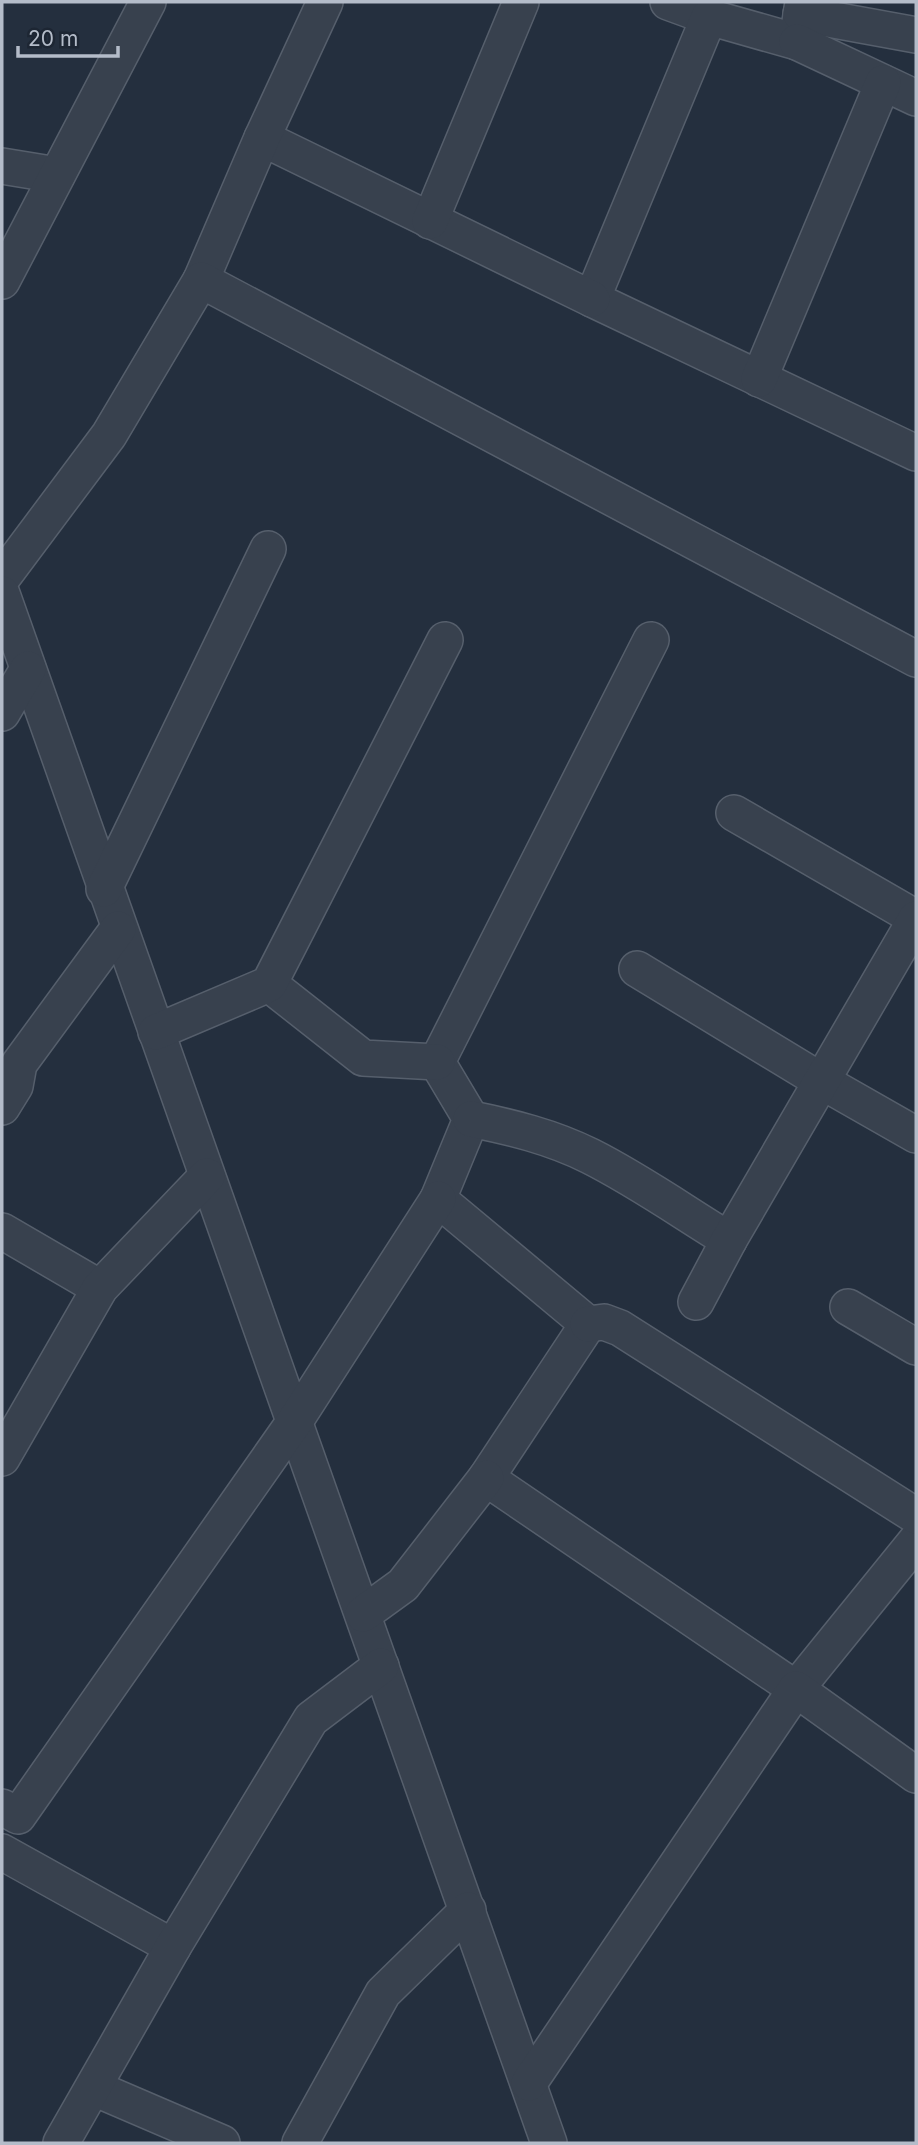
<svg xmlns="http://www.w3.org/2000/svg" width="918" height="2145" viewBox="0 0 918 2145" font-family="Inter,sans-serif">
<style>
.lines{fill:none;stroke-linecap:round;stroke-linejoin:round}
.street-casing{stroke:#565f6c;stroke-width:38}
.street{stroke:#38414e;stroke-width:35}
</style>
<rect width="100%" height="100%" fill="#242f3e"/>
<g class="lines">
<g class="street-casing">
<g id="street">
<polyline points="668,2 709,17"/>
<polyline points="803,2 797,42 709,17 592,299 916,453"/>
<polyline points="801,14 916,35"/>
<polyline points="797,42 916,98"/>
<polyline points="262,138 592,299"/>
<polyline points="2,166 57,175"/>
<polyline points="430,221 521,2"/>
<polyline points="201,280 262,138 325,2"/>
<polyline points="2,281 148,2"/>
<polyline points="759,379 883,83"/>
<polyline points="2,578 109,435 201,280 916,659"/>
<polyline points="2,594 549,2143"/>
<polyline points="651,640 437,1062 471,1119 438,1199 588,1324 486,1478 796,1689 916,1541"/>
<polyline points="2,713 28,669"/>
<polyline points="734,813 916,918"/>
<polyline points="104,889 268,549"/>
<polyline points="637,969 823,1082 916,1135"/>
<polyline points="269,984 363,1058 437,1062"/>
<polyline points="156,1032 269,984 445,640"/>
<polyline points="2,1107 15,1086 19,1064 118,929"/>
<path d="M471,1119C511,1127 552,1137 590,1156C638,1180 683,1212 729,1240"/>
<polyline points="2,1231 100,1288"/>
<polyline points="696,1302 729,1240 916,919"/>
<polyline points="848,1307 916,1347"/>
<polyline points="588,1324 604,1322 620,1328 916,1516"/>
<polyline points="2,1458 100,1288 207,1176"/>
<polyline points="363,1614 403,1585 486,1478"/>
<polyline points="2,1807 18,1816 295,1421 438,1199"/>
<polyline points="2,1852 173,1947"/>
<polyline points="529,2083 796,1689 916,1775"/>
<polyline points="94,2088 222,2143"/>
<polyline points="61,2143 173,1947 311,1719 381,1666"/>
<polyline points="300,2143 383,1993 468,1910"/>
</g>
</g>
<use href="#street" class="street"/>
</g>
<rect width="918" height="2145" fill="none" stroke="#b4bcc9" stroke-width="7"/>
<path d="M18 46v10h100v-10" fill="none" stroke="#b4bcc9" stroke-width="3.5"/>
<text x="28" y="46" font-size="21" fill="#b4bcc9" stroke="#1d2633" stroke-width="5" paint-order="stroke">20 m</text>
</svg>
